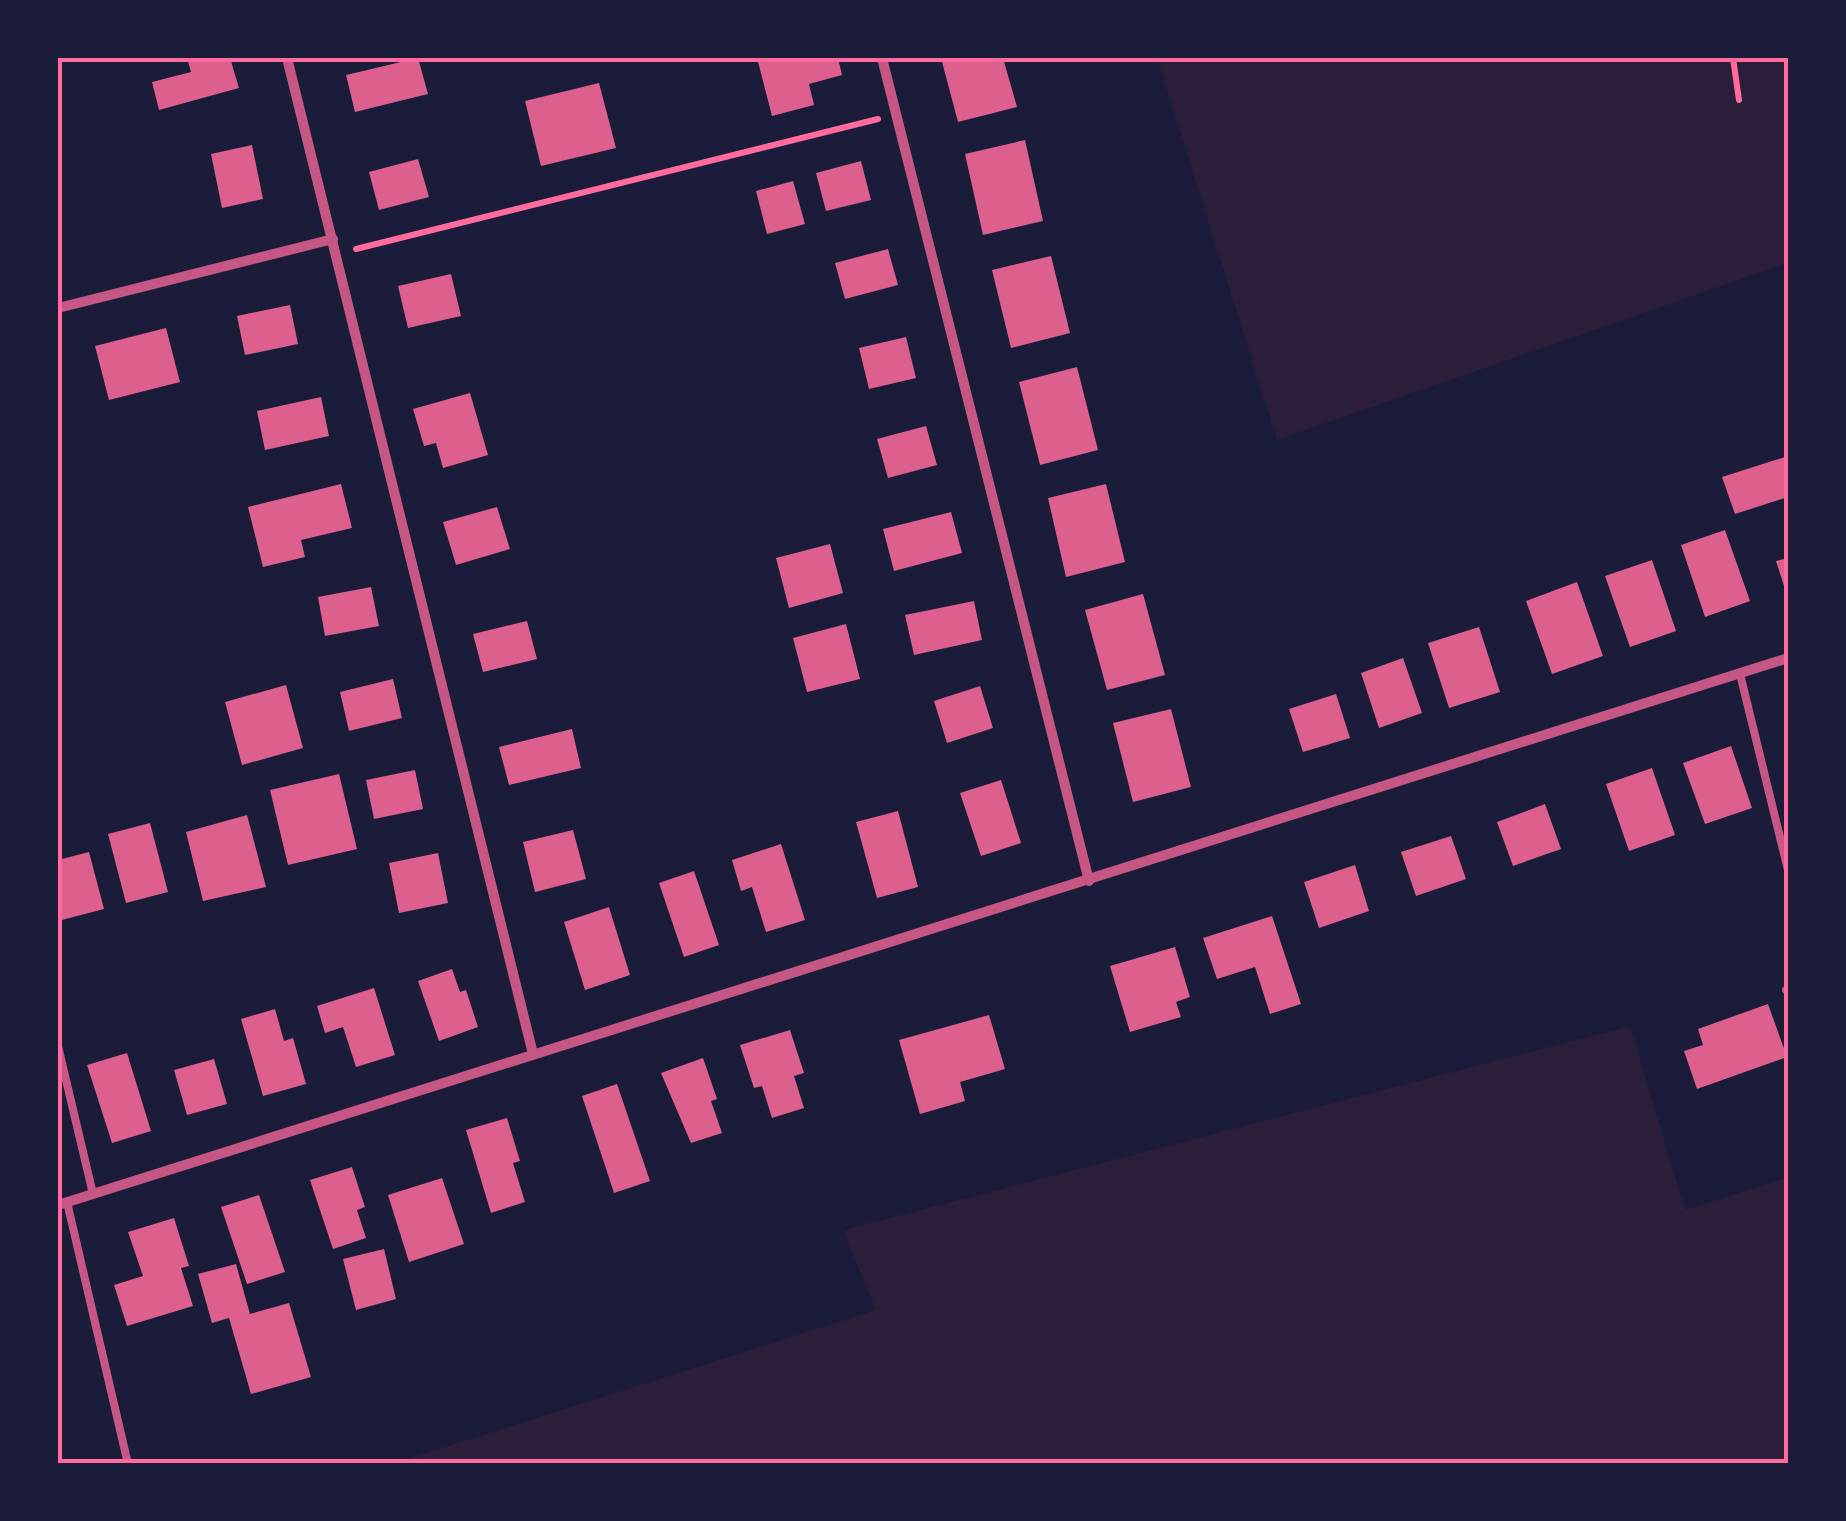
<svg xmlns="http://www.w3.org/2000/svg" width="1846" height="1521" viewBox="0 0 1846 1521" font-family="Arial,sans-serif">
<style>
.green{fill:#2a1e3b}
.building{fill:#dd5f8e}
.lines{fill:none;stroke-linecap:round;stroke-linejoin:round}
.path{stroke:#ff6b9d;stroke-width:6}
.service{stroke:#c65784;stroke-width:8}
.minor{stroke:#c65784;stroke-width:10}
.neatline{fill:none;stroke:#ff6b9d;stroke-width:4}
</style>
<rect width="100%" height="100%" fill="#1b1b3a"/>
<g class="green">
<polygon points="1157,58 1788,58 1788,263 1277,440"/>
<polygon points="1630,1026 1685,1210 1788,1177 1788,1463 392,1464 876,1310 843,1230"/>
</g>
<g class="building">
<polygon points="187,58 230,58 239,88 159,110 152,82 191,72"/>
<polygon points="418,58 428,94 355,112 346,75"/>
<polygon points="757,58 838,58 842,75 809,84 814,105 772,116"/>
<polygon points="941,58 1003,58 1017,107 958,122"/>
<polygon points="599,83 616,148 541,166 525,101"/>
<polygon points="1025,140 1043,221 983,235 965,154"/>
<polygon points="252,145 263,199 222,208 211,154"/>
<polygon points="418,159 429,197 379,210 369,172"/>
<polygon points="861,161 871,200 826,211 816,173"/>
<polygon points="793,181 805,224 767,234 756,191"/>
<polygon points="888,249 898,285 845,299 835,263"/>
<polygon points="1051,256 1070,333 1011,348 992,270"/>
<polygon points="451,274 461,316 408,328 398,286"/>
<polygon points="290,305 298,344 245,355 237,316"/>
<polygon points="166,328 180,382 109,400 95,346"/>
<polygon points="906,337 916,378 869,389 859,348"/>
<polygon points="1077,367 1098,450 1040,465 1019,382"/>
<polygon points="470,393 488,455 443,468 436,443 424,446 413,409"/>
<polygon points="321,397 329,436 265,450 257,411"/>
<polygon points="926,426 937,465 888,478 877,439"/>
<polygon points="1788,456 1788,497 1735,514 1722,477"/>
<polygon points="341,484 352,528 301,540 305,557 263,567 248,507"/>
<polygon points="1106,484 1125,562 1066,577 1048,498"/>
<polygon points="497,507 510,549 456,565 443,522"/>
<polygon points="951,512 962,553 894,571 883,529"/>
<polygon points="1725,530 1750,601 1705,617 1681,545"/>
<polygon points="830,544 843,593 789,608 776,558"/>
<polygon points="1788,558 1788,598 1776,561"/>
<polygon points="1652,560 1676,631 1630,647 1605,576"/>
<polygon points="1577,582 1603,656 1552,674 1526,601"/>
<polygon points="371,587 379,626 325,636 318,597"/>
<polygon points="1143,594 1165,675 1107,690 1085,610"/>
<polygon points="974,601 982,640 914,655 905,615"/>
<polygon points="527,621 537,659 483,672 473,634"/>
<polygon points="846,624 860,679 807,692 793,638"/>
<polygon points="1479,627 1500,692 1449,708 1428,643"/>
<polygon points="1403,658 1422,713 1379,728 1361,673"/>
<polygon points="393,679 402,718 349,731 340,692"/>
<polygon points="286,685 303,748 242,765 225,702"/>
<polygon points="980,686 993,728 947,743 934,701"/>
<polygon points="1336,694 1350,738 1303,752 1289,709"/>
<polygon points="1171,709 1191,787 1133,802 1113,723"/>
<polygon points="572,729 581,768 509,785 499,747"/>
<polygon points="1731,746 1752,808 1705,824 1683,763"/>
<polygon points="1652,768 1675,835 1629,851 1606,784"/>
<polygon points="415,770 423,809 374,819 366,780"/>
<polygon points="339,774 357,849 288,865 270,790"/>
<polygon points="1001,780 1021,843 981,856 960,793"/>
<polygon points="1545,804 1561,849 1513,866 1497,822"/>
<polygon points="898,811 918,887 877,898 856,822"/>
<polygon points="247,815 266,887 203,901 186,832"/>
<polygon points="150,823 168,892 126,903 108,834"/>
<polygon points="573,830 586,879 535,892 523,842"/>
<polygon points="1451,836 1466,879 1416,896 1401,852"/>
<polygon points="781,844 805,920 766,932 752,887 741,891 732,860"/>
<polygon points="89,852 104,909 58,921 58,860"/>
<polygon points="438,853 448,903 399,913 389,863"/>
<polygon points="1355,865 1369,911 1319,928 1304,882"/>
<polygon points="694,871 719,945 684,957 659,883"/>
<polygon points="609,907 630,975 585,990 564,922"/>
<polygon points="1272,916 1301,1004 1270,1014 1255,967 1217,979 1203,938"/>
<polygon points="1175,947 1190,997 1176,1002 1181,1017 1130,1032 1110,966"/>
<polygon points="452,969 460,992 466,990 478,1027 439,1041 418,981"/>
<polygon points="374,988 395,1055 356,1067 343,1027 325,1033 317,1006"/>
<polygon points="1768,1004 1787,1057 1697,1089 1684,1051 1703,1045 1698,1029"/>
<polygon points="275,1009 284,1041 293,1038 306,1084 263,1096 241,1019"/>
<polygon points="989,1015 1005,1069 960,1082 965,1101 920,1114 899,1040"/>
<polygon points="790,1030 804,1073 794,1076 804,1108 772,1118 762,1086 754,1088 740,1045"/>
<polygon points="127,1053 151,1131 112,1143 87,1065"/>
<polygon points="703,1058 717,1099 711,1101 722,1133 691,1143 661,1073"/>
<polygon points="214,1059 227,1104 187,1115 174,1070"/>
<polygon points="617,1084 650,1181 614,1193 582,1096"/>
<polygon points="507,1118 520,1161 513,1163 525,1202 491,1213 466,1130"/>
<polygon points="352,1167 365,1207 357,1210 366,1238 333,1249 310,1180"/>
<polygon points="442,1178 464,1244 409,1262 388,1195"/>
<polygon points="259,1195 285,1272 247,1284 221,1207"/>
<polygon points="174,1218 189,1266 181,1268 193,1306 127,1326 114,1285 143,1276 128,1232"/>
<polygon points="384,1249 396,1299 356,1310 343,1259"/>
<polygon points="236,1264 250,1314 289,1303 311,1377 251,1394 229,1318 212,1323 198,1274"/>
</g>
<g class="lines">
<g class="path">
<polyline points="1733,58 1739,100"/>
<polyline points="356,249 878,119"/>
<polyline points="745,1462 746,1464"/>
</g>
<g class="service">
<polyline points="1740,674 1788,870"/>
<polyline points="1786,990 1788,989"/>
<polyline points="58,1046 93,1194"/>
<polyline points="67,1202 128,1464"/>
</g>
<g class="minor">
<polyline points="287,58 533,1054"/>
<polyline points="882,58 1089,881"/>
<polyline points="58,308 333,239"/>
<polyline points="58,1205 1788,658"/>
</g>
</g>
<rect width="1846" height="1521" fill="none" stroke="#1b1b3a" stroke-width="120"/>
<rect x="60" y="60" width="1726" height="1401" class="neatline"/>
</svg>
